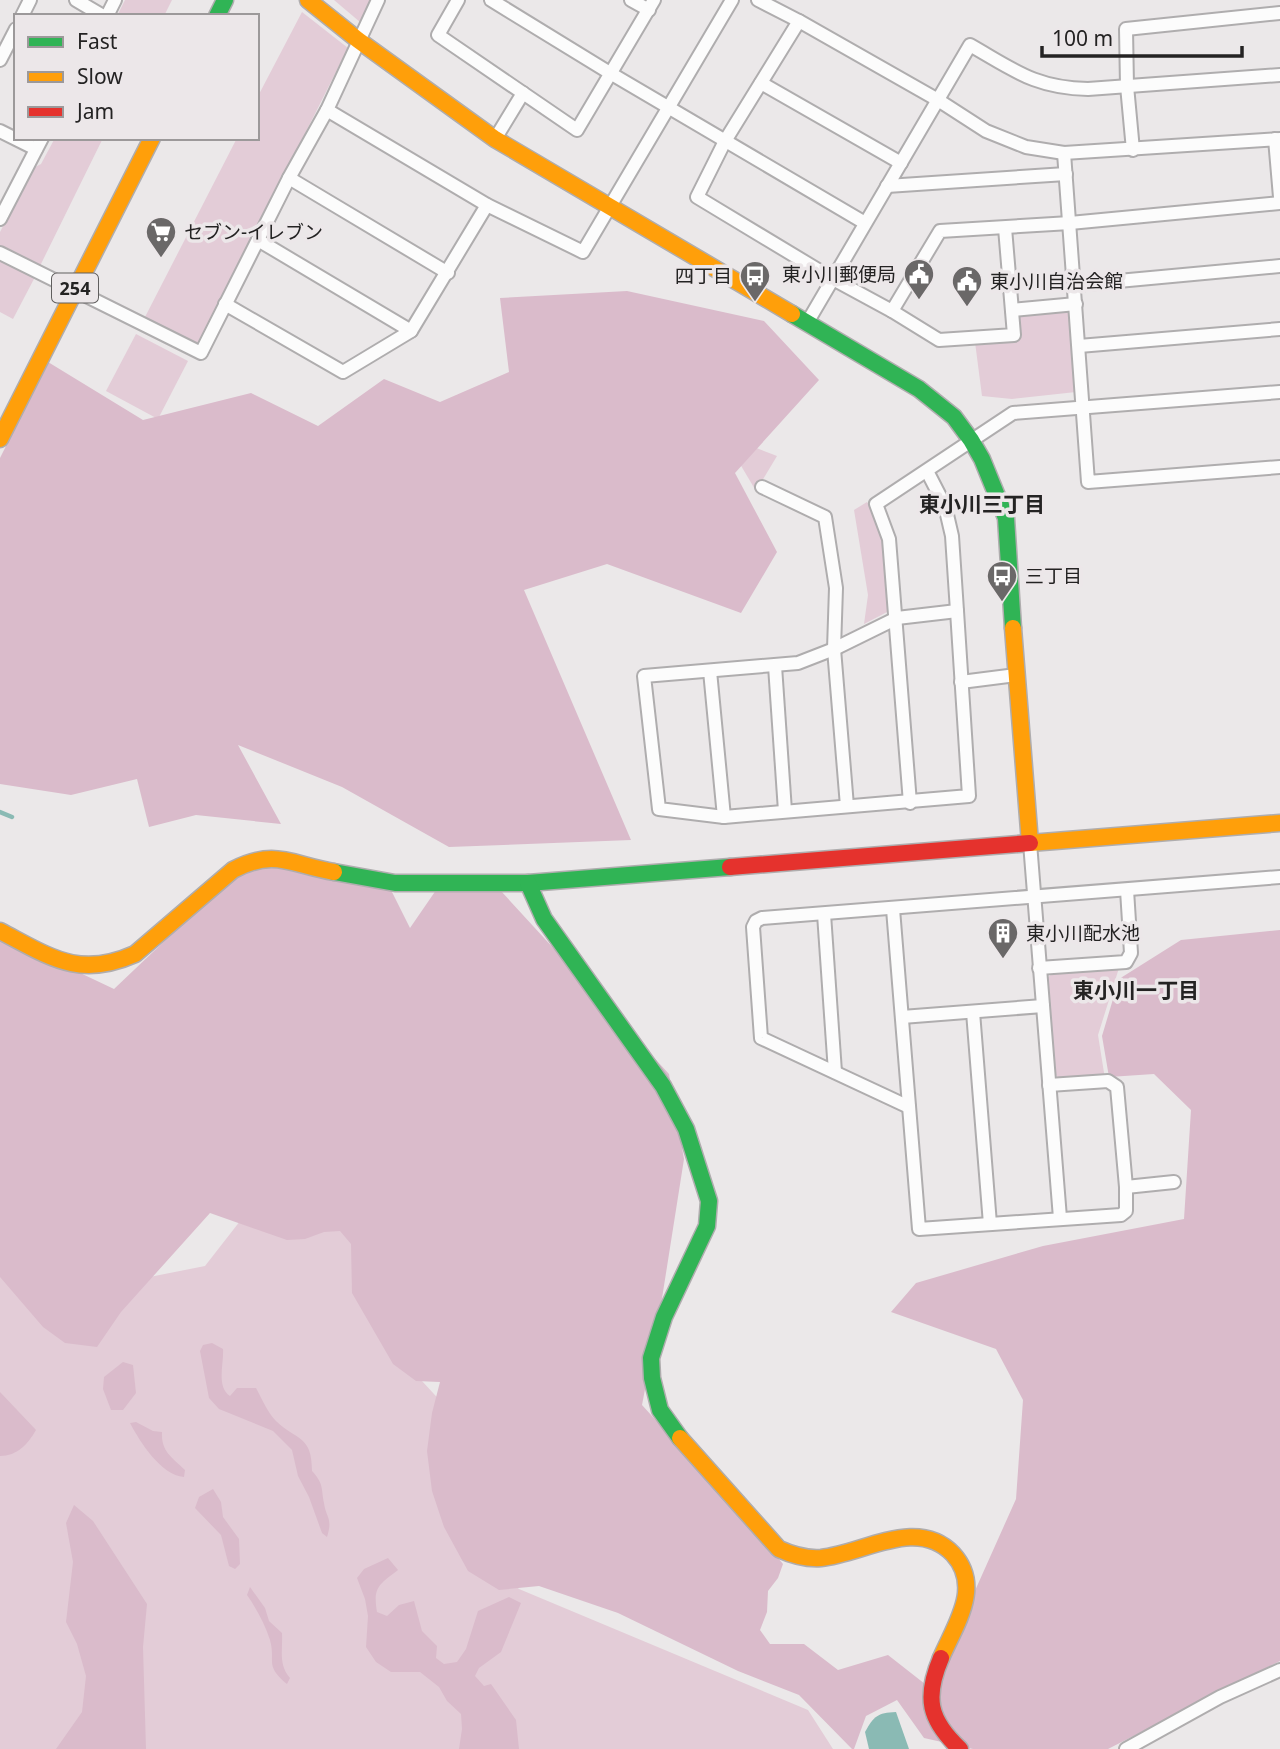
<svg xmlns="http://www.w3.org/2000/svg" width="1280" height="1749" viewBox="0 0 1280 1749" font-family="'Noto Sans','Noto Sans JP',sans-serif">
<style>
.green{fill:#e3ccd7}
.forest{fill:#dabbcb}
.water{fill:#8abab4}
.lines{fill:none;stroke-linecap:round;stroke-linejoin:round}
.stream{stroke:#8abab4;stroke-width:4.5}
.street-casing{stroke:#afadae;stroke-width:16}
.fast-casing{stroke:#afadae;stroke-width:19}
.slow-casing{stroke:#afadae;stroke-width:19}
.jam-casing{stroke:#afadae;stroke-width:19}
.street{stroke:#fcfcfc;stroke-width:12}
.fast{stroke:#30b455;stroke-width:16}
.slow{stroke:#ff9f0a;stroke-width:16}
.jam{stroke:#e5322d;stroke-width:16}
.labels{text-anchor:middle;dominant-baseline:central;stroke-width:7;stroke-linejoin:round;paint-order:stroke}
.shield{fill:#ece7e9;stroke:#605e5e;stroke-width:2}
.shield-label{font-size:18px;font-weight:bold;fill:#242323}
.poi-label{font-size:19px;fill:#242323;stroke:#ece7e9;text-anchor:start}
.neighbourhood-label{font-size:21px;font-weight:bold;fill:#242323;stroke:#ece7e9}
</style>
<rect width="100%" height="100%" fill="#ebe8e9"/>
<g class="green">
<polygon points="125,0 172,0 164,16 117,16"/>
<polygon points="334,0 372,0 360,22"/>
<polygon points="302,12 348,48 201,341 195,343 144,319 237,138 257,138 257,98"/>
<polygon points="55,138 103,138 39,268 0,249 0,232 33,168 41,164"/>
<polygon points="0,259 35,277 13,319 0,312"/>
<polygon points="1071,310 1076,392 1012,399 982,396 975,342 1018,339 1017,314"/>
<polygon points="136,334 188,361 158,419 106,391"/>
<polygon points="754,447 777,456 756,491 740,464"/>
<path d="M867,502C888,536 887,572 889,611L864,624L868,595L854,510Z"/>
<polygon points="1119,968 1098,1035 1105,1079 1062,1082 1056,1075 1047,978 1052,974"/>
<polygon points="251,1207 348,1229 410,1368 481,1445 491,1563 519,1589 808,1710 833,1749 0,1749 0,1235 84,1290 205,1266"/>
</g>
<g class="forest">
<polygon points="627,291 764,321 819,380 735,473 777,552 741,613 607,564 524,590 631,840 449,847 342,787 238,745 281,824 196,815 149,827 137,779 71,795 0,784 0,458 48,362 143,420 251,393 318,426 384,379 440,402 509,372 500,298"/>
<polygon points="261,861 389,886 410,928 443,880 501,891 669,1074 684,1159 660,1311 642,1405 752,1526 783,1564 778,1578 768,1591 767,1612 760,1630 770,1644 804,1644 838,1670 888,1655 925,1684 965,1613 1016,1499 1023,1400 996,1349 891,1312 916,1283 1043,1246 1184,1219 1191,1110 1154,1074 1109,1077 1102,1036 1119,979 1181,940 1280,930 1280,1661 1108,1749 973,1749 924,1738 897,1700 866,1716 854,1749 852,1749 799,1695 738,1671 618,1613 539,1586 499,1590 468,1571 444,1527 432,1491 427,1451 432,1413 440,1382 416,1381 393,1364 352,1293 351,1244 340,1231 324,1232 305,1239 287,1240 210,1213 121,1312 97,1347 65,1343 43,1327 0,1277 0,935 114,989 216,892"/>
<path d="M212,1343L223,1349C224,1365 216,1386 230,1396L237,1388H256C262,1399 268,1413 276,1421C297,1441 312,1435 312,1471C324,1484 321,1488 324,1503C326,1518 333,1518 327,1537L322,1533L309,1497L298,1476L292,1450L273,1431L219,1409L209,1398L200,1351L203,1345Z"/>
<polygon points="123,1362 133,1365 136,1393 123,1410 111,1410 103,1389 104,1377"/>
<path d="M0,1392L36,1430C28,1444 17,1456 0,1456Z"/>
<path d="M136,1422L153,1431L162,1432C161,1452 172,1457 185,1470L184,1477C161,1475 140,1442 130,1423Z"/>
<polygon points="213,1489 221,1502 223,1517 239,1539 240,1564 235,1569 229,1566 221,1535 195,1508 199,1497"/>
<polygon points="74,1505 93,1521 147,1604 143,1647 146,1749 56,1749 82,1712 86,1676 77,1644 66,1622 73,1562 66,1523"/>
<path d="M388,1558L398,1570C378,1585 373,1588 377,1612L387,1616L399,1605L414,1601L422,1631L437,1646L436,1658L444,1664L457,1662L466,1649L478,1611L509,1597L521,1603L501,1652L479,1668L475,1676L484,1686L491,1684L516,1720L519,1749H459L462,1729L461,1714L447,1701L439,1687L420,1672H391L376,1662L366,1647L368,1616L365,1599L357,1578L364,1569Z"/>
<path d="M250,1587L265,1608L269,1621L282,1633C283,1650 278,1664 290,1678L287,1684C264,1665 276,1662 270,1640C265,1624 256,1608 247,1595Z"/>
</g>
<path class="water" d="M896,1712L909,1749H869L865,1732C874,1716 877,1713 896,1712Z"/>
<g class="lines">
<polyline class="stream" points="0,812 12,817"/>
<g class="street-casing">
<g id="street">
<polyline points="76,0 103,16"/>
<polyline points="458,0 438,35 577,130 654,0"/>
<polyline points="491,0 610,73 865,223"/>
<polyline points="631,0 649,10"/>
<polyline points="758,0 799,21 938,100 986,131 1026,147 1064,153 1280,139"/>
<polyline points="22,16 30,0"/>
<polyline points="107,16 115,0"/>
<polyline points="799,21 725,141 697,197 833,279 892,311 940,231 1070,223 1280,203"/>
<polyline points="0,60 16,29"/>
<polyline points="761,83 901,163"/>
<polyline points="327,110 487,205 583,252 732,0"/>
<polyline points="0,131 36,149"/>
<polyline points="495,139 523,93"/>
<polyline points="1275,139 1280,197"/>
<polyline points="1133,150 1127,86 1126,29 1280,13"/>
<polyline points="1064,153 1088,482 1280,467"/>
<polyline points="289,178 448,273"/>
<polyline points="887,186 1066,174"/>
<polyline points="0,219 42,138"/>
<polyline points="258,240 411,331"/>
<polyline points="0,253 201,353 289,178 327,110 378,0"/>
<polyline points="1075,285 1280,266"/>
<polyline points="225,304 343,372 411,331 487,205"/>
<polyline points="1012,310 1076,304"/>
<polyline points="892,311 939,340 1014,335 1005,228"/>
<path d="M807,323L970,45C1014,70 1035,88 1088,89L1280,75"/>
<polyline points="1079,346 1280,329"/>
<polyline points="927,471 945,506 952,536 957,611"/>
<polyline points="762,487 825,517 836,588 834,649 847,806"/>
<polygon points="957,611 969,796 724,817 659,809 644,676 798,663 834,649 897,618"/>
<polyline points="775,666 785,811"/>
<polyline points="710,671 724,817"/>
<polyline points="961,682 1016,675"/>
<polyline points="910,803 889,539 876,504 1013,413 1280,392"/>
<polyline points="1030,843 1060,1218"/>
<polyline points="893,909 919,1229 1121,1215 1126,1211 1126,1187 1117,1087 1108,1081 1049,1085"/>
<polyline points="824,914 835,1072"/>
<polyline points="1039,968 1126,962 1131,953 1127,890"/>
<polyline points="973,1012 990,1224"/>
<polyline points="902,1017 1043,1006"/>
<polyline points="909,1107 761,1038 753,927 756,921 762,918 1280,877"/>
<polyline points="1126,1187 1174,1182"/>
<polyline points="1126,1749 1220,1697 1280,1670"/>
</g>
</g>
<g class="fast-casing">
<g id="fast">
<polyline points="217,16 225,0"/>
<polyline points="792,314 919,389 954,417 971,440 982,459 1006,518 1013,628"/>
<polyline points="334,872 395,883 528,883 730,867"/>
<polyline points="528,883 544,919 663,1086 686,1129 709,1201 707,1226 664,1317 651,1358 652,1378 660,1410 680,1438"/>
</g>
</g>
<g class="slow-casing">
<g id="slow">
<polyline points="308,0 358,40 495,139 792,314"/>
<polyline points="0,439 152,138"/>
<polyline points="1013,628 1030,843 1280,823"/>
<path d="M0,931C50,957 79,979 135,954L233,870C275,848 292,865 334,872"/>
<path d="M680,1438L779,1549C792,1555 806,1559 821,1558C863,1554 917,1516 953,1554C983,1587 955,1625 941,1658"/>
</g>
</g>
<g class="jam-casing">
<g id="jam">
<polyline points="730,867 1030,843"/>
<path d="M941,1658C924,1698 929,1720 960,1749"/>
</g>
</g>
<use href="#street" class="street"/>
<use href="#fast" class="fast"/>
<use href="#slow" class="slow"/>
<use href="#jam" class="jam"/>
</g>
<defs>
<g id="supermarket-pin" transform="scale(1.575)"><path d="M0 17L-7.5 6A9.5 9.5 0 1 1 7.5 6Z" fill="#6a6868" stroke="#ece7e9"/><path d="M-6-5.5h2.5l.6 2H6L4.5 2H-2.5L-4.4-4H-6ZM-1.5 3.2a1.3 1.3 0 1 0 .1 0ZM3 3.2a1.3 1.3 0 1 0 .1 0Z" fill="#fff"/></g>
<g id="civic-pin" transform="scale(1.575)"><path d="M0 17L-7.5 6A9.5 9.5 0 1 1 7.5 6Z" fill="#6a6868" stroke="#ece7e9"/><path d="M-.6-6.5H3V-4.5H.6V-3L4-1V1h2V6H-6V1h2V-1L-.6-3ZM-1.2 2.5V6h2.4V2.5Z" fill="#fff"/></g>
<g id="bus-pin" transform="scale(1.575)"><path d="M0 17L-7.5 6A9.5 9.5 0 1 1 7.5 6Z" fill="#6a6868" stroke="#ece7e9"/><path d="M-5-6H5V4H4V6H2V4H-2V6H-4V4H-5ZM-3.5-4V0h7V-4ZM-3.5 1.2v1.5H-2V1.2ZM2 1.2v1.5H3.5V1.2Z" fill="#fff"/></g>
<g id="building-pin" transform="scale(1.575)"><path d="M0 17L-7.5 6A9.5 9.5 0 1 1 7.5 6Z" fill="#6a6868" stroke="#ece7e9"/><path d="M-4-6H4V6H1V3H-1V6H-4ZM-2.5-4.3h1.7v1.8h-1.7ZM.8-4.3h1.7v1.8H.8ZM-2.5-1h1.7V.8h-1.7ZM.8-1h1.7V.8H.8Z" fill="#fff"/></g>
</defs>
<g fill-rule="evenodd">
<use href="#supermarket-pin" x="161" y="232"/>
<use href="#civic-pin" x="919" y="274"/>
<use href="#bus-pin" x="755" y="276"/>
<use href="#civic-pin" x="967" y="281"/>
<use href="#bus-pin" x="1002" y="576"/>
<use href="#building-pin" x="1003" y="933"/>
</g>
<g class="labels">
<rect class="shield" x="52" y="273.5" width="46" height="29" rx="5"/>
<g class="shield-label">
<text x="75" y="288">254</text>
</g>
<g class="poi-label">
<text x="184" y="232">セブン-イレブン</text>
<text x="896" y="274" text-anchor="end">東小川郵便局</text>
<text x="732" y="276" text-anchor="end">四丁目</text>
<text x="990" y="281">東小川自治会館</text>
<text x="1025" y="576">三丁目</text>
<text x="1026" y="933">東小川配水池</text>
</g>
<g class="neighbourhood-label">
<text x="982" y="504">東小川三丁目</text>
<text x="1136" y="990">東小川一丁目</text>
</g>
</g>
<rect x="14" y="14" width="245" height="126" fill="#ece7e9" stroke="#9c999a" stroke-width="2"/>
<rect x="28" y="37" width="35" height="10" fill="#30b455" stroke="#9c999a" stroke-width="2"/>
<text x="77" y="49" font-size="21" fill="#242323">Fast</text>
<rect x="28" y="72" width="35" height="10" fill="#ff9f0a" stroke="#9c999a" stroke-width="2"/>
<text x="77" y="84" font-size="21" fill="#242323">Slow</text>
<rect x="28" y="107" width="35" height="10" fill="#e5322d" stroke="#9c999a" stroke-width="2"/>
<text x="77" y="119" font-size="21" fill="#242323">Jam</text>
<path d="M1042 46v10h200v-10" fill="none" stroke="#242323" stroke-width="3.5"/>
<text x="1052" y="46" font-size="21" fill="#242323" stroke="#ece7e9" stroke-width="5" paint-order="stroke">100 m</text>
</svg>
